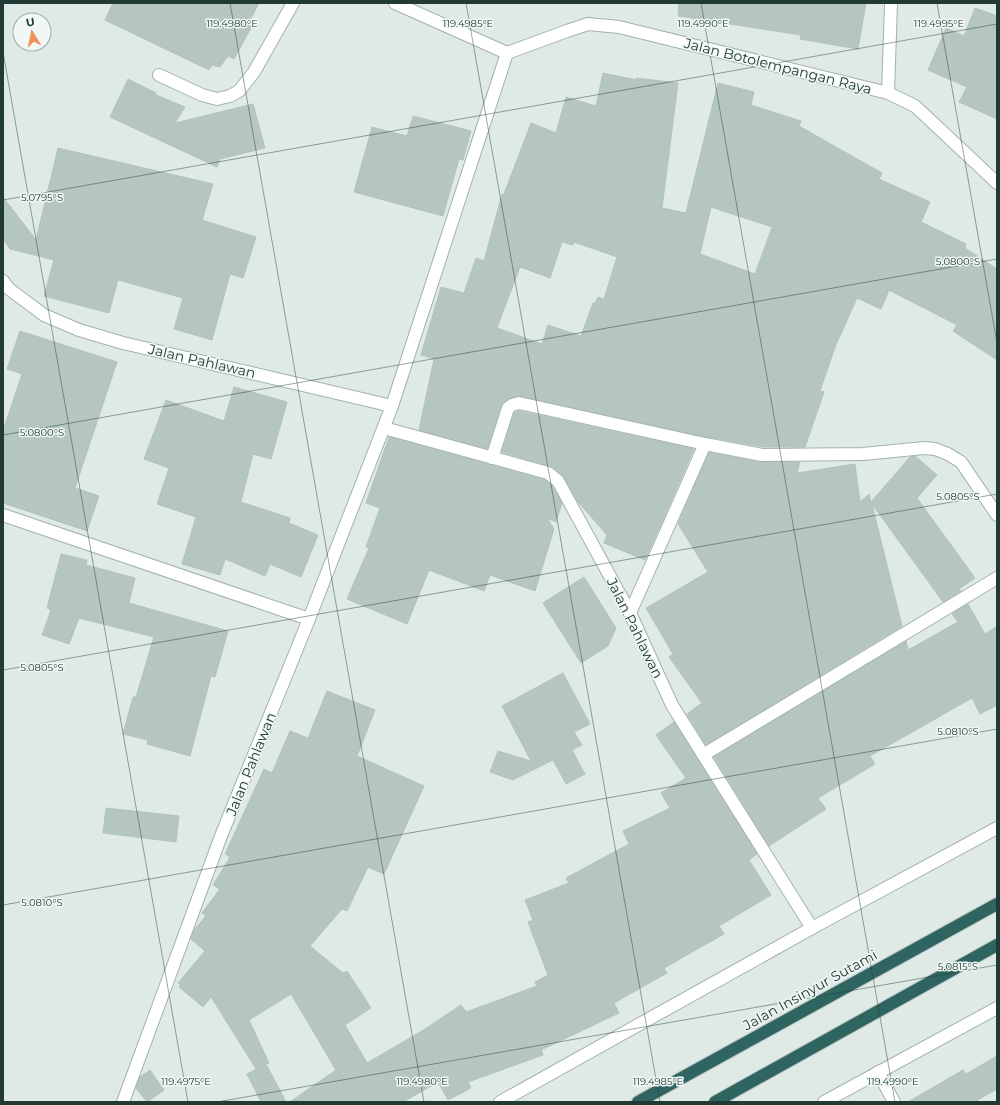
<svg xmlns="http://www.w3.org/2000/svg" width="1000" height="1105" viewBox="0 0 1000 1105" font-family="Montserrat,sans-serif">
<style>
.building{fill:#b5c5c0;stroke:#b2c3bf;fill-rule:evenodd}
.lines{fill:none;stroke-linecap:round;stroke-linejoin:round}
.minor-casing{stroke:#a2b2ae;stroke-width:14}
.tertiary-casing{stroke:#a2b2ae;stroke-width:14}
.motorway-casing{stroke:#bcc4c3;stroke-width:14}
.minor{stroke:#fff;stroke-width:12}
.tertiary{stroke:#fff;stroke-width:12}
.motorway{stroke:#2e6561;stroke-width:12}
.ticks{fill:none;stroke:#213a36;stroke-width:1;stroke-opacity:0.45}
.labels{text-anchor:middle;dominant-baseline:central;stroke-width:3;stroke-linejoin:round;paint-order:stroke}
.street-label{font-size:14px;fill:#213a36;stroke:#f0f7f4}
.ticks-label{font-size:10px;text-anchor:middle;fill:#213a36;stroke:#f0f7f4;stroke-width:3;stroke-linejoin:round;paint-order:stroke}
</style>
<rect width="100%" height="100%" fill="#dfeae7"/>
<g class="building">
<polygon points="113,3 259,3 248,24 252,26 234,59 228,56 220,67 212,65 209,70 105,20"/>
<polygon points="679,3 866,3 858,49 800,39 801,35 678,16"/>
<polygon points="975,8 997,16 997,119 959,102 967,87 928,70 946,28 964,36"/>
<path d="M603,73L636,80V78L678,83L662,208L686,213L718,83L754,92L751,105L801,121L799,126L882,173L879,179L930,202L921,222L966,244L965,248L997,269V360L953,331L957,325L889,290L881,309L857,298L835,347L820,391L824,392L805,447H763L707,437L520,396L508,399L501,405L487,449L419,430L434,359L421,355L441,287L464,293L476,258L484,261L502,194H504L531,123L556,133L566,97L596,106ZM711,207L772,227L755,274L700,254ZM562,242L573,245L574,242L617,257L604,299L598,297L595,303H593L581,336L548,325L542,344L497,328L520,267L550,278Z"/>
<polygon points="128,79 156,93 156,95 185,107 175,123 253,104 265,148 220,159 217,167 110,117"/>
<polygon points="413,116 471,131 463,160 459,159 443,216 354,192 372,127 407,136"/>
<polygon points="58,148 213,184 202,220 256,237 243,278 230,274 212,340 174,329 183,298 118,280 109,313 44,296 54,260 10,249 3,239 3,197 36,240"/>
<polygon points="20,331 117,362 75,488 99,496 87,531 3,503 3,431 22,374 7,369"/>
<polygon points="234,387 287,402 271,459 253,454 241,502 290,518 289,523 318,535 301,577 270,564 265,576 225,559 220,575 182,564 196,517 157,504 169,468 144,459 166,400 224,421"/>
<polygon points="519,411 694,449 645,560 604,543 607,535 578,502 564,477 553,467 502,452 514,413"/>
<polygon points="389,437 545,480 552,486 562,503 556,522 547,518 554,529 535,591 490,575 484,591 429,570 407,624 347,599 369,548 366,547 380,508 366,503"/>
<polygon points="709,452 761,462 800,462 797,473 855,464 860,502 869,494 871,502 910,457 915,456 937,475 917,498 975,578 959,589 961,591 943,602 872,504 902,626 706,745 687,714 702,703 669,657 673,654 646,608 708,572 678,524"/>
<polygon points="61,554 87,560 86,565 135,578 129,603 228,631 215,677 211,676 190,756 147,744 148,740 123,734 133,697 136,697 154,637 79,618 69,644 42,635 51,610 47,608"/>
<polygon points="584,577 616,628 608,646 581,663 543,603"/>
<polygon points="968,604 985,634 997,626 997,705 980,714 972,698 870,756 875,764 818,798 826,809 769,846 714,757 906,641 908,650 958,622 952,614"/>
<polygon points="563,673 590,724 574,732 582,745 572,750 585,774 566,784 553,760 513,780 490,772 498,751 531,761 502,706"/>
<polygon points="327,691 375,710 357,756 424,786 384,874 368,867 347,911 342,909 310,946 343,973 347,971 371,1008 345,1025 367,1063 422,1031 461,1005 466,1012 537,986 535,982 548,975 528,922 533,920 525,900 569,883 566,878 629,844 623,831 670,808 661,793 686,778 656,735 674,722 757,854 749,860 771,895 719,926 724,934 664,968 667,973 614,1003 619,1013 541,1050 543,1055 468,1082 471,1088 448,1100 438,1082 403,1102 290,1102 336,1070 291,994 249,1020 269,1063 266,1064 286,1102 261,1102 247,1074 256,1069 211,997 203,1007 179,987 181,986 178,983 205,951 191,939 194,930 206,916 202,913 220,889 213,885 230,857 225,854 264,769 272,773 290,731 308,738"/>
<polygon points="106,808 179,816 176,842 103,833"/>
<polygon points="997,1056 997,1089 974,1102 908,1102 963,1070 966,1074"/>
<polygon points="150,1070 164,1090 147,1102 136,1088 140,1077"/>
</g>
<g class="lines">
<g class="minor-casing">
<g id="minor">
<polyline points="395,3 507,53"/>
<polyline points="507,53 567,31 588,24 619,27 888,93 915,106 997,183"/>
<polyline points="159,75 202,95 217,99 230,96 239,91 254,72 293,3"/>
<polyline points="888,93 891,3"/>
<polyline points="3,281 9,289 44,315 79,330 123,343 392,406 309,619 221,836 123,1102"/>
<polyline points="392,406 507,53"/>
<polyline points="384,428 548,473 558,481 630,613 672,705 812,928"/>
<polyline points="492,458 508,408 512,405 519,403 705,444 762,455 863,454 924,448 935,449 948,454 961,462 997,515"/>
<polyline points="3,515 309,619"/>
<polyline points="630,613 705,444"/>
<polyline points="703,755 997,578"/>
<polyline points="878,1072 894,1102"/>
</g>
</g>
<g class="tertiary-casing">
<g id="tertiary">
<polyline points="500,1102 812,928 997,828"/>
<polyline points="824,1102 997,1008"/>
</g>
</g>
<g class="motorway-casing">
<g id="motorway">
<polyline points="638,1102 997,904"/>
<polyline points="715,1102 997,945"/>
</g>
</g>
<use href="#minor" class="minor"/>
<use href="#tertiary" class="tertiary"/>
<use href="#motorway" class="motorway"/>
</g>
<path class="ticks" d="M230,3L424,1102M466,3L660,1102M701,3L895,1102M937,3L997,343M3,52L188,1102M3,200L997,24M3,435L997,259M3,670L997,494M3,905L997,729M217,1102L997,965"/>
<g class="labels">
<g class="street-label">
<text transform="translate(778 66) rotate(14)">Jalan Botolempangan Raya</text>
<text transform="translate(202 361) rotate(13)">Jalan Pahlawan</text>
<text transform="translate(635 628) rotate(64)">Jalan Pahlawan</text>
<text transform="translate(251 764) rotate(-68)">Jalan Pahlawan</text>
<text transform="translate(810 990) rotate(-29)">Jalan Insinyur Sutami</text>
</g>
</g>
<g class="ticks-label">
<text x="939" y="27">119.4995°E</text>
<text x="232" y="27">119.4980°E</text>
<text x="468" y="27">119.4985°E</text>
<text x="703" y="27">119.4990°E</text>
<text x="42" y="201">5.0795°S</text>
<text x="958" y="265">5.0800°S</text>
<text x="42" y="436">5.0800°S</text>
<text x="958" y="500">5.0805°S</text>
<text x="42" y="671">5.0805°S</text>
<text x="958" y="735">5.0810°S</text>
<text x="42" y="906">5.0810°S</text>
<text x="958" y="970">5.0815°S</text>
<text x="186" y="1085">119.4975°E</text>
<text x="422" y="1085">119.4980°E</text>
<text x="658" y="1085">119.4985°E</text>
<text x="893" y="1085">119.4990°E</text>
</g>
<rect width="1000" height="1105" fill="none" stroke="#213a36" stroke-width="8"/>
<g transform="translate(32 32) rotate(350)"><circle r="19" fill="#f0f7f4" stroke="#9daba8"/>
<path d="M0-3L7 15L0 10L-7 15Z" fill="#ee935a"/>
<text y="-6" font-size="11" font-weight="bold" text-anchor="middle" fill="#213a36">U</text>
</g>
</svg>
